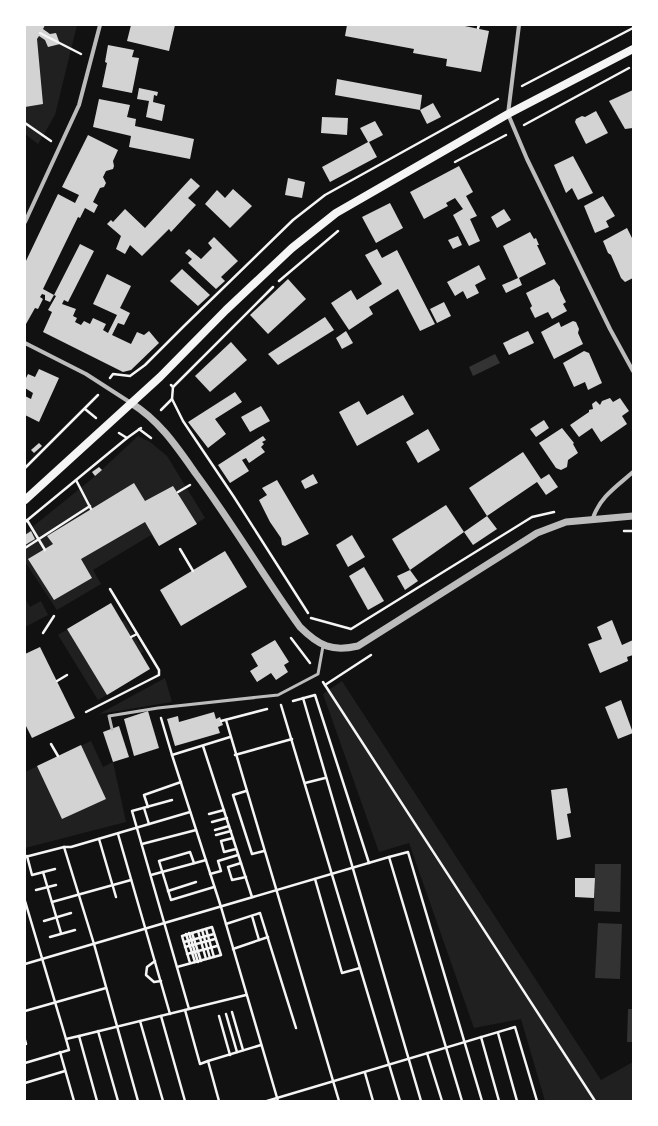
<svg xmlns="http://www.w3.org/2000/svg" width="658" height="1126" viewBox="0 0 658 1126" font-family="'DejaVu Sans',sans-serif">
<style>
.green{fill:#202020}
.water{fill:#333}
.building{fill:#d3d3d3}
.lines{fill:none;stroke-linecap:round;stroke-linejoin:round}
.path{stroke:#f5f5f5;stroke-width:2.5}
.service{stroke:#bcbcbc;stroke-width:3}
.minor{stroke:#bcbcbc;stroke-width:4}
.tertiary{stroke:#bcbcbc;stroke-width:7}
.secondary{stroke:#f5f5f5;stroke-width:8}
</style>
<rect width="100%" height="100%" fill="#111"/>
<g class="green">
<polygon points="25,25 77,25 55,115 38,144 25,134"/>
<polygon points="138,436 150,442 167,456 205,518 159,546 151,535 93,570 101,584 57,610 25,562 25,533 93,478"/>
<polygon points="25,598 30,607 41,601 48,615 25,627"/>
<polygon points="111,603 122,622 125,620 144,652 141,653 150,669 98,700 58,635"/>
<polygon points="165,678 172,702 99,714"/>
<polygon points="342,681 601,1080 633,1062 633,1101 545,1101 521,1019 474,1028 409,843 379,852 323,694"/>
<polygon points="91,741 103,767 113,762 126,822 25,848 25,772"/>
</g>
<g class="water">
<polygon points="495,354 500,363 473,376 469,367"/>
<polygon points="595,864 621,864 620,912 594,911"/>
<polygon points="598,923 622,924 620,979 595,978"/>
<polygon points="628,1009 633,1009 633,1042 627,1042"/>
</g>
<g class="building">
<polygon points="25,25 45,25 43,29 50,34 56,33 60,44 48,47 45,40 39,36 37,39 43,104 25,107"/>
<polygon points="131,25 175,25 169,51 127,41"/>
<polygon points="347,25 460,25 489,31 481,72 446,66 447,59 413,53 414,49 345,36"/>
<polygon points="108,45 134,50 132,57 139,58 132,93 102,87 107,63 105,62"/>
<polygon points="337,79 422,95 420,110 433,103 441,117 427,124 420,110 335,95"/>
<polygon points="139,88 158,92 157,96 154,95 153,102 165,105 162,121 146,117 149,101 137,99"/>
<polygon points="633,90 633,128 625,129 609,101"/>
<polygon points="99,99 130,105 127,117 136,119 135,126 194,139 190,159 129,147 131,136 93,127"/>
<polygon points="596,111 608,133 586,144 575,122 576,119 582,116 585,117"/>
<polygon points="322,117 348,118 347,135 321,133"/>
<polygon points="375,121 383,135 369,142 377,157 330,182 322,167 368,142 360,128"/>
<polygon points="88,135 118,150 113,161 114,166 113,169 106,171 103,177 106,183 104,187 100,188 93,202 98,205 94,213 85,208 80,218 78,217 43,289 54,295 50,302 45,300 45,295 42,294 40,297 43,299 38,309 35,308 26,324 25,324 25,263 58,194 75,203 79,195 62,187"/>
<polygon points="573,156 593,193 578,200 572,188 566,193 554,165"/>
<polygon points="459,166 473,192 466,196 477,216 470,219 480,241 469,246 453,215 463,209 455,198 446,203 448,206 424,219 410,192"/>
<polygon points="191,178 200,186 188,198 196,205 171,232 169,229 142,256 130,245 125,254 116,249 121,236 107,224 111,220 113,222 125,209 145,228"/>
<polygon points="288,178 305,182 302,198 285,195"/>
<polygon points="233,189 252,206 230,228 205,204 217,190 225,198"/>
<polygon points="603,196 615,216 606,221 609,227 595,233 584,206"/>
<polygon points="390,203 403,228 376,243 362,217"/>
<polygon points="504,209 511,220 497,228 491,217"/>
<polygon points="627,228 633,240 633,278 625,282 621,278 611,255 608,253 603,241"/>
<polygon points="530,232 534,239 536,238 539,245 537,245 546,264 519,278 522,285 506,293 502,285 518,278 503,246"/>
<polygon points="458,236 462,245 453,249 448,240"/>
<polygon points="214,237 238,261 221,277 225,281 216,289 188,263 192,259 185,253 189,249 201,259 212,248 208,243"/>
<polygon points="80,244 94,251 68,302 64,300 62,304 76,309 73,316 77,318 75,322 81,325 84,321 90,324 93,318 106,324 103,330 108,333 117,315 93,304 107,274 131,286 120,308 130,313 124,325 118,323 112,335 131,344 137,332 144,335 149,331 159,343 131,370 123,372 43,332 52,312 48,310 56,296 54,295"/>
<polygon points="377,249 382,258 397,250 435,324 420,331 398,289 369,307 373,314 349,330 331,303 351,290 357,300 382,284 365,255"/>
<polygon points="479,265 486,279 475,285 479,293 467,299 463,291 455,296 447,282"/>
<polygon points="182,269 210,295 198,306 170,281"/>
<polygon points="288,279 306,299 268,334 250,315"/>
<polygon points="554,279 560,287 560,290 566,302 563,304 567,311 552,319 548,312 535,318 530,308 532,306 526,293"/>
<polygon points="444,302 451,316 437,323 430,309"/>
<polygon points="325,317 334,330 278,365 268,354"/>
<polygon points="573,321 576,322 579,329 578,333 583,344 554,359 541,332 559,322 561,327"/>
<polygon points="346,331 353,343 342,349 336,338"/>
<polygon points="528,331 534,343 509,355 503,343"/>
<polygon points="231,342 247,360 210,392 195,376"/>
<polygon points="584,351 589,353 602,383 588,390 585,382 574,387 563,363"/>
<polygon points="39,369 59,378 39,422 25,415 25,396 31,399 33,393 25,388 25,380 28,374 35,377"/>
<polygon points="235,392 242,402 215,419 226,434 208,448 188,422"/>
<polygon points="403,395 414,414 357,446 339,412 359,401 367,415"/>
<polygon points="610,398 613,402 620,398 629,411 622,416 627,424 601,442 592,428 579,437 570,425 589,412 589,410 593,409 592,404 596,401 600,405 602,401"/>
<polygon points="261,406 270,421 250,432 241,417"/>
<polygon points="544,420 549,428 536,437 530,429"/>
<polygon points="562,428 574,443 573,444 578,453 568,460 567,467 561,470 556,468 539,443"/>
<polygon points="428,429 440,450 418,463 406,442"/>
<polygon points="263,436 266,440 262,442 264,444 261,447 265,452 249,463 246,458 242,460 249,471 230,483 218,465"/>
<polygon points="39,443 42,446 34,453 31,450"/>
<polygon points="523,452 541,479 549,474 558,487 546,495 537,482 487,516 497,529 473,545 464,532 487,516 469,488"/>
<polygon points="99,467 102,470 95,476 92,472"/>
<polygon points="313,474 318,483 305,489 301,481"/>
<polygon points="277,480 309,534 285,546 282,545 281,538 270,522 259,500 267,495 262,488"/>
<polygon points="134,483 145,501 173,486 197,524 159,546 145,522 81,559 92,578 54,600 28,559 53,544 47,536"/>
<polygon points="446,505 464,532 410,570 392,539"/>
<polygon points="31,531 35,539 25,545 25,535"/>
<polygon points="352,535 365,557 348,567 336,545"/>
<polygon points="225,551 247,587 181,626 160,590"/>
<polygon points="364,567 384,601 368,610 349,576"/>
<polygon points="410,570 418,581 405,590 397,576"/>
<polygon points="111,603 150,669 107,695 67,629"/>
<polygon points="612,620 622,645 633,640 633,655 627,657 628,661 600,673 588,644 602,639 597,627"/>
<polygon points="275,640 289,662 284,665 288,672 276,680 271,673 257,682 250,671 258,666 251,654"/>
<polygon points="40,647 75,718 32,738 25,724 25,654"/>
<polygon points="621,700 633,733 618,739 605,707"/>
<polygon points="148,711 159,748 134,756 124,719"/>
<polygon points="214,712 216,719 220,717 223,725 218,727 220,733 175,746 167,719 178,716 179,722"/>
<polygon points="119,726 129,757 113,762 103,732"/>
<polygon points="81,745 106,799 62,819 37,766"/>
<polygon points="567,788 571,813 567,814 571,837 557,840 551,790"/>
<polygon points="575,878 595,878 594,898 575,897"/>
</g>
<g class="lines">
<g class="path">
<polyline points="478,28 479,25"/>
<polyline points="40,33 81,54"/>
<polyline points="522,86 633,28"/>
<polyline points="25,123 51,141"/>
<polyline points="524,125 629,68"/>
<polyline points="455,162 506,135"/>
<polyline points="279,281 338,231"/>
<polyline points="110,378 113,374 130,376 145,365 184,326 293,220 325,195 498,99"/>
<polyline points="171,385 173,387 172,399 183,421 234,497 308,613"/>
<polyline points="173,387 273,287"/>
<polyline points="85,409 96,418"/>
<polyline points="161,410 172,399"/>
<polyline points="139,429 151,438"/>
<polyline points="127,438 141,428"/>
<polyline points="25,468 98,395"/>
<polyline points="76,480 91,509"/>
<polyline points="178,492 190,485"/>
<polyline points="27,520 45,550"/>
<polyline points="25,522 127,438 119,433"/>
<polyline points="624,531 633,531"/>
<polyline points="25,548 90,506"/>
<polyline points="180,549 193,571"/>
<polyline points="311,618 351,629 532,517 554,512"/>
<polyline points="43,633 54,616"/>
<polyline points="131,637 137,634"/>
<polyline points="291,638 310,663"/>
<polyline points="57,681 67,675"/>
<polyline points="323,682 595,1101"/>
<polyline points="325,685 371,655"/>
<polyline points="303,698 421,1101"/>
<polyline points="293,701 315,695 369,863"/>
<polyline points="281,705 400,1101"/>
<polyline points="86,712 159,675 159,670 110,589"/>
<polyline points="161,718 172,755"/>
<polyline points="226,720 339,1101"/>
<polyline points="221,721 267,709"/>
<polyline points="230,737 172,755 221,907 278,1101"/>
<polyline points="51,744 58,756"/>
<polyline points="203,746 252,897"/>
<polyline points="235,755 292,739"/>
<polyline points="305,783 325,778"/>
<polyline points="246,791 233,795 252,854 264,851"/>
<polyline points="172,800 132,811 189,1009"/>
<polyline points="148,807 144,795 181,782"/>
<polyline points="144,808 149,824"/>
<polyline points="209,814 224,810"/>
<polyline points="212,822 227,818"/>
<polyline points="215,830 229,826"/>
<polyline points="118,834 170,1014"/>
<polyline points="216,835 231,831"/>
<polyline points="233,838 221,841 224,852 236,849"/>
<polyline points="99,839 116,897"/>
<polyline points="142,844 196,830"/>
<polyline points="64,847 94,944 138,1101"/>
<polyline points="27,856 32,875 55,869"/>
<polyline points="25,857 64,847 71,847 190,812"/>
<polyline points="389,857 408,852 482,1101"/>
<polyline points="194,863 190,852 159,861 171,900 214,887"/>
<polyline points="241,863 228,867 232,880 246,877"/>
<polyline points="43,872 61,933"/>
<polyline points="210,874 221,871 218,861 238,855"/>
<polyline points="151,875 206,860"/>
<polyline points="315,879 342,973 360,968"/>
<polyline points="36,890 56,885"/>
<polyline points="168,891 196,882"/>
<polyline points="25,901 66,1039 79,1036 97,1101"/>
<polyline points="52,902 131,880"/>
<polyline points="252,916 259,940"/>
<polyline points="44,921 71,913"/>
<polyline points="226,924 260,913 296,1028"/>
<polyline points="206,929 214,957"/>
<polyline points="202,930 210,958"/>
<polyline points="198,931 206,959"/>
<polyline points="189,933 198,962"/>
<polyline points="192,933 201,961"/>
<polyline points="186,934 195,962"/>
<polyline points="50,937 75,930"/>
<polyline points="184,942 214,934"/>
<polyline points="185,947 215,939"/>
<polyline points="233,949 268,937"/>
<polyline points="187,954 217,946"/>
<polyline points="155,961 147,967 146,975 154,982 161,981"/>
<polyline points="25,964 389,857 462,1101"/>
<polyline points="177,967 221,955 212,927 182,936 190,963"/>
<polyline points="185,1010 200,1064 208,1061 219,1101"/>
<polyline points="25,1011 106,988"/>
<polyline points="232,1012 243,1050"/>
<polyline points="226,1014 237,1052"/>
<polyline points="161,1016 185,1101"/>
<polyline points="219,1016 230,1055"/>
<polyline points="140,1021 163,1101"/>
<polyline points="98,1031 118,1101"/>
<polyline points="498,1033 517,1101"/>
<polyline points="79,1036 246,995"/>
<polyline points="481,1037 499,1101"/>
<polyline points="25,1040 26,1044"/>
<polyline points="60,1052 74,1101"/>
<polyline points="427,1053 442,1101"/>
<polyline points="208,1061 261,1045"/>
<polyline points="25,1063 69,1050 66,1039"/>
<polyline points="365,1073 373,1101"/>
<polyline points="25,1083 65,1071"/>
<polyline points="267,1101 515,1027 537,1101"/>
</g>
<polyline class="service" points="112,729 109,716 158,708 278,695 318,674 323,646"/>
<g class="minor">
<polyline points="519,25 508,114 527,159 610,329 633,371"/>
<polyline points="25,222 79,105 100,25"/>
<polyline points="25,343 86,374 131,403"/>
<path d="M593,518C600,497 616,487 633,472"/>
</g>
<path class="tertiary" d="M131,403C160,421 177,447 196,474C233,524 264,577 300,627C319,646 332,652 358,646L537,533L566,522L633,516"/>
<polyline class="secondary" points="25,500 160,377 226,310 292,248 336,213 508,114 633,49"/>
</g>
<rect width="658" height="1126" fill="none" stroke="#ffffff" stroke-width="52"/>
</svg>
